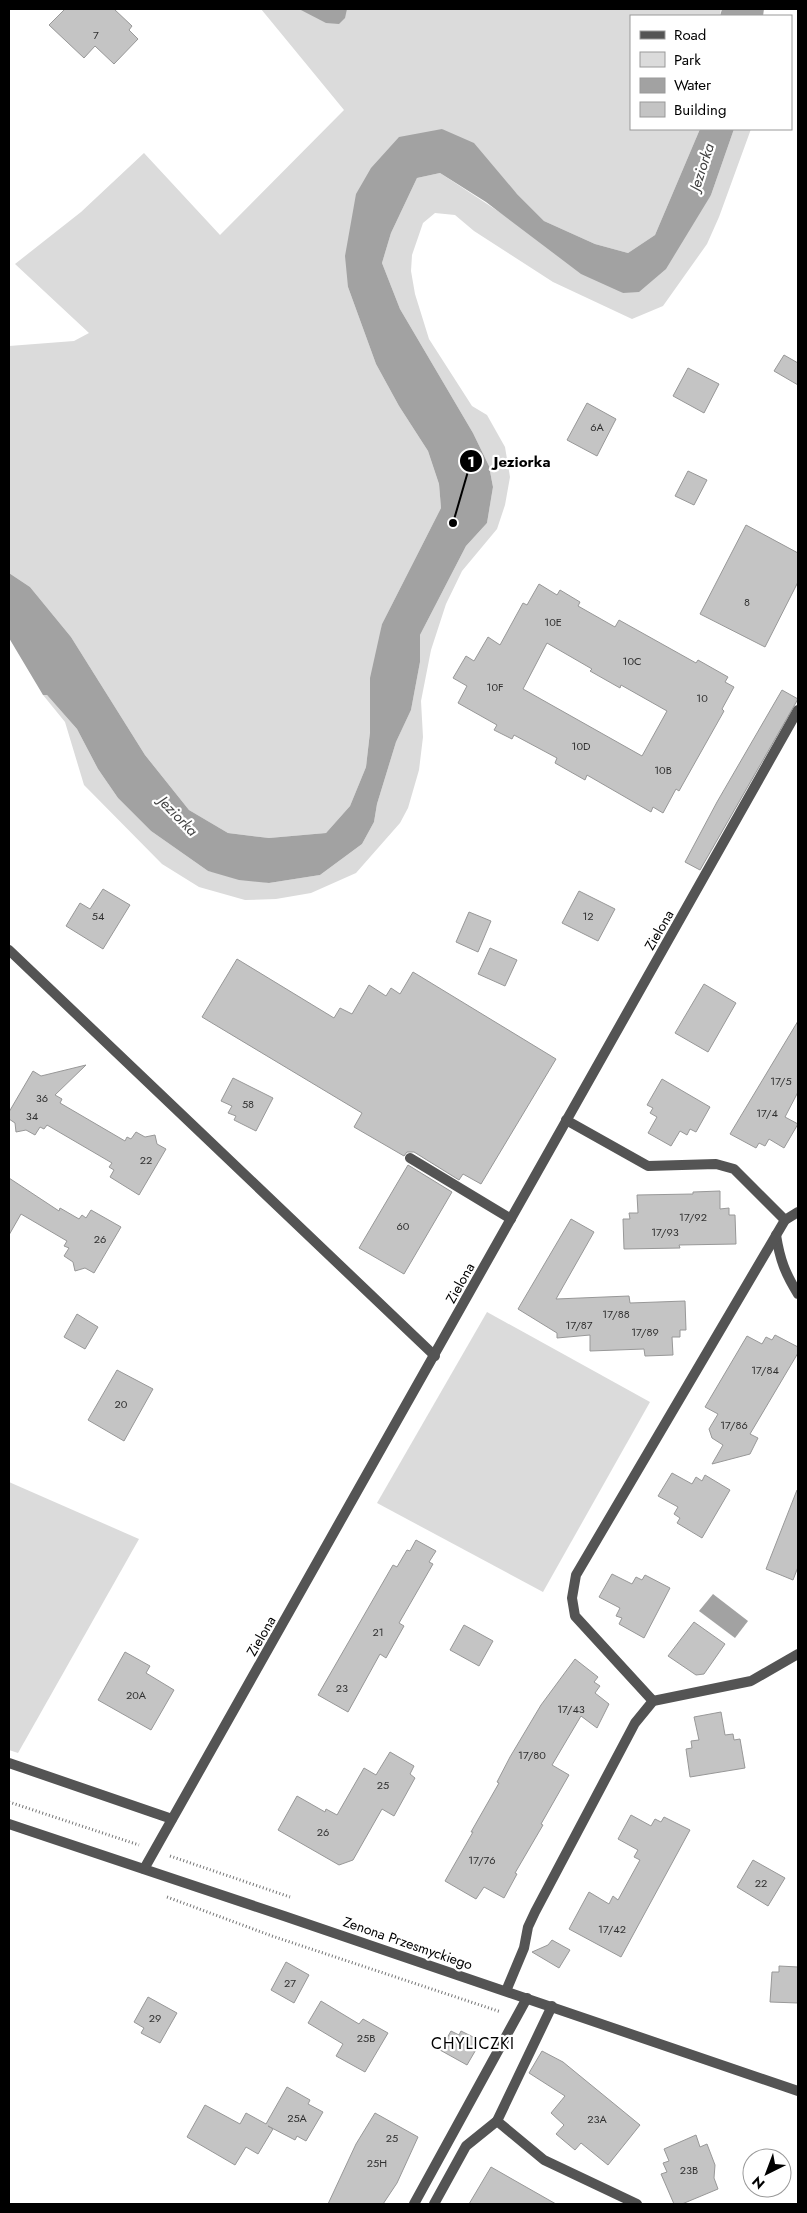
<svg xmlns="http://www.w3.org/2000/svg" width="807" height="2213" viewBox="0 0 807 2213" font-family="Jost,sans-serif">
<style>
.green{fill:#dbdbdb}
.water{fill:#a2a2a2}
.building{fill:#c4c4c4;stroke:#989898;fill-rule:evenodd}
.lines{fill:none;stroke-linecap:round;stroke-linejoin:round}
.path{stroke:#767676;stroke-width:3;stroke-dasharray:1 2.5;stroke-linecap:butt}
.service{stroke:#545454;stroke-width:10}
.minor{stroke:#545454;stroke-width:10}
.labels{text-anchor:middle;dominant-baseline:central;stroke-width:4.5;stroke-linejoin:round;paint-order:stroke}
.number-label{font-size:11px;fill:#313131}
.street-label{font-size:14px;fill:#000;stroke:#fff}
.water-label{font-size:15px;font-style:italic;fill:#434343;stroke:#fff}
.quarter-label{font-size:16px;letter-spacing:1px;fill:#000;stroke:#fff}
.leader{fill:none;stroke:#000;stroke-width:2}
.callout-dot{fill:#000;stroke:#fff;stroke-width:2}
.mark-label{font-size:15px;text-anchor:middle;font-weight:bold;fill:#fff}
.callout-label{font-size:15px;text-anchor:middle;font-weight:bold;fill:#000;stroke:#fff;stroke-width:4.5;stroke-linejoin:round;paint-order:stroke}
</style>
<rect width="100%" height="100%" fill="#fff"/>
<g class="green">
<polygon points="261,9 721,9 720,16 631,16 631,129 700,129 655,235 628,253 595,244 544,221 517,194 442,129 348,287 376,364 399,406 428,451 439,484 441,508 382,624 366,767 350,806 326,833 269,838 228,833 189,810 145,755 71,637 30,587 9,573 9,346 74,341 89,333 15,264 81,212 144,153 220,235 344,110"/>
<polygon points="734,129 751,129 719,217 707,244 663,306 632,319 553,282 474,231 455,215 435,213 423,223 412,255 411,271 415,294 429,339 472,406 487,415 505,447 510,477 505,505 497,529 462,571 446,604 431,650 421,701 423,737 419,770 408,808 400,823 356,873 311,893 276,899 245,900 199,887 162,864 84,785 65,722 43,695 47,695 77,729 98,769 118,798 151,831 208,871 269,883 320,875 362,844 374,822 377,804 396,742 411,710 420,662 420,635 466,546 487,523 493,487 489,466 473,433 400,309 382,263 391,233 417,178 440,173 623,293 711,195"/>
<polygon points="487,1312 650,1402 543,1592 377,1503"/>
<polygon points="9,1482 139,1539 18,1753 9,1750"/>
</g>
<g class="water">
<polygon points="299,9 347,9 345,18 339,24 326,23"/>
<polygon points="722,9 764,9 763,16 720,16"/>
<polygon points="442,129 474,143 517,194 544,221 595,244 628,253 655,235 700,129 734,129 711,195 666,269 639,292 623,293 581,274 486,202 440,173 417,178 391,233 382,263 400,309 473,433 489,466 493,487 487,523 466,546 420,635 420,662 411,710 396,742 377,804 374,822 362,844 320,875 269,883 239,880 208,871 151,831 118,798 98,769 77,729 47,695 43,695 9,638 9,573 30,587 71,637 145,755 189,810 228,833 269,838 326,833 350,806 366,767 370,732 370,678 382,624 441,508 439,484 428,451 399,406 376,364 348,287 345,256 356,194 371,168 399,137"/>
<polygon points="713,1594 748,1621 735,1638 699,1611"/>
</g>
<g class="building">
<polygon points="65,9 114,9 132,26 129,30 138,39 114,64 95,46 84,58 49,25"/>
<polygon points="784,355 798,363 798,385 774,371"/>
<polygon points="688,368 719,384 704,413 673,396"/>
<polygon points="587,403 616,419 597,456 567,440"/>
<polygon points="688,471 707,480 694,505 675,496"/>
<polygon points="746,525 798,553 798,582 765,647 700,614"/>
<path d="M539,584L557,595L560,590L580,602L578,606L615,627L619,620L696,663L698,660L728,677L725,682L734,687L722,709L724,711L679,791L676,789L663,813L653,807L651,812L587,775L585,780L555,763L557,758L514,735L512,739L494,730L497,725L458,703L467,686L453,678L466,656L474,661L488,637L500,645L523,603L527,605ZM547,643L592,669L590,671L620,688L621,685L667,711L642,756L523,689Z"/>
<polygon points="782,690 798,699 700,870 685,862 717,802"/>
<polygon points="103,889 130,905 103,949 66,926 80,903 90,909"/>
<polygon points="579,891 615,909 598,941 562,923"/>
<polygon points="469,912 491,921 478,952 456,942"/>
<polygon points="490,948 517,960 505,986 478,974"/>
<polygon points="237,959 334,1018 340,1008 352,1014 369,985 386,996 391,988 400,994 413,972 556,1059 481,1184 463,1174 459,1180 414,1152 407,1152 404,1156 354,1127 362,1113 202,1017"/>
<polygon points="704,984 736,1003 708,1052 675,1033"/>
<polygon points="798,1021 798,1092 785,1117 798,1124 784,1148 769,1139 765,1146 759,1143 756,1148 730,1134"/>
<polygon points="86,1065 55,1095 62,1099 60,1103 125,1141 127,1137 131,1139 136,1132 145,1137 155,1135 157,1144 166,1149 139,1195 110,1177 114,1170 109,1167 112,1163 47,1125 44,1129 40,1127 35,1135 26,1130 16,1132 15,1123 9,1119 9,1112 33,1071 41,1076"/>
<polygon points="233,1078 273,1098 256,1131 234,1120 236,1116 228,1113 232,1106 221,1101"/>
<polygon points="662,1079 710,1107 696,1132 690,1129 687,1135 680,1131 671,1146 648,1133 657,1117 650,1113 653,1108 647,1105"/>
<polygon points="408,1165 452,1192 404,1274 359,1248"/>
<polygon points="9,1178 59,1211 60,1208 79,1219 82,1215 86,1218 91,1210 121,1227 94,1273 85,1268 75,1271 73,1262 64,1256 69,1248 64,1246 67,1241 21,1214 9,1235"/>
<polygon points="720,1191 720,1209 729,1208 729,1215 735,1215 736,1244 679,1245 680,1248 624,1249 623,1219 630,1219 629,1213 638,1213 637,1195 693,1194 693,1192"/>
<polygon points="571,1219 594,1232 556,1299 629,1296 630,1303 685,1301 686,1330 680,1330 680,1337 672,1337 673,1355 645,1356 644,1349 590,1351 590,1335 557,1338 557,1333 518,1309"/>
<polygon points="77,1314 98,1327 85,1349 64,1337"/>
<polygon points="775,1335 798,1347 798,1353 750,1434 758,1438 750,1454 712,1464 723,1445 712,1438 709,1429 718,1414 705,1407 747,1336 762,1344 766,1337 772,1340"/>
<polygon points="117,1370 153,1389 124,1441 88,1420"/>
<polygon points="672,1473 692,1484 696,1477 702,1481 705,1475 730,1490 702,1538 677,1523 680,1518 674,1514 678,1507 658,1496"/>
<polygon points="797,1490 798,1491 798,1567 793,1580 766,1569"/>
<polygon points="416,1540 436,1551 429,1562 433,1564 399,1623 404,1626 386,1658 380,1654 348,1712 318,1695 393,1565 397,1567 407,1550 410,1551"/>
<polygon points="612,1574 632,1584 636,1577 642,1580 645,1575 670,1588 644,1638 619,1624 622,1618 616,1616 620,1608 599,1597"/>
<polygon points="694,1622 725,1644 704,1674 696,1675 668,1656"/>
<polygon points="464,1625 493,1641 479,1666 450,1650"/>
<polygon points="125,1652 150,1666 146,1673 174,1690 151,1730 98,1700"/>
<polygon points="575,1659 598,1677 594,1682 600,1686 595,1693 609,1704 597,1728 581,1716 552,1765 569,1775 541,1824 543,1825 515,1873 517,1874 504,1898 484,1887 476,1899 445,1881 473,1832 471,1832 499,1783 497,1782 510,1757 541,1705"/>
<polygon points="721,1712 725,1735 733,1734 734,1740 740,1739 745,1768 690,1777 686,1749 692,1748 691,1741 699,1740 694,1717"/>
<polygon points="390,1752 414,1766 410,1774 415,1778 394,1816 382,1809 353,1860 339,1865 278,1830 297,1796 325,1812 326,1809 337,1815 364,1768 376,1775"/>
<polygon points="631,1815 651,1826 655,1819 661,1822 664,1817 690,1830 621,1957 569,1929 589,1892 609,1904 613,1896 618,1900 640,1860 634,1857 638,1850 618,1839"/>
<polygon points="753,1860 785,1878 768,1906 737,1887"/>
<polygon points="552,1940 570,1950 559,1968 532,1952 548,1945"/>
<polygon points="286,1962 309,1975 294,2003 271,1990"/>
<polygon points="779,1966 798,1967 798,2003 770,2002 772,1972 779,1972"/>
<polygon points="148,1997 177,2013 160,2043 141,2033 144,2028 134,2022"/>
<polygon points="321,2001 359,2024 363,2019 388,2033 365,2072 336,2056 343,2044 308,2023"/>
<polygon points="451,2031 459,2035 461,2031 481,2041 467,2065 440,2050"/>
<polygon points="542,2051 563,2062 640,2125 608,2165 581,2143 575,2150 556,2134 564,2125 551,2113 565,2096 529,2073"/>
<polygon points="287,2087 310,2100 308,2104 323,2112 306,2141 297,2136 295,2140 268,2126 273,2129 258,2154 246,2147 235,2165 187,2137 205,2105 240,2124 246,2113 266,2124"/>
<polygon points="375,2113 418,2137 397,2183 383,2204 328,2204 356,2144"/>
<polygon points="696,2135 700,2147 707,2144 715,2165 714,2178 718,2189 682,2204 674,2204 661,2174 667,2172 663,2163 669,2161 664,2149"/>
<polygon points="491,2167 519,2183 556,2204 469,2204"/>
</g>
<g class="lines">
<g class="path">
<polyline points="9,1802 139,1845"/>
<polyline points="170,1856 290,1897"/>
<polyline points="167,1897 272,1936 501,2012"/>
</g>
<g class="service">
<polyline points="9,950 435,1356"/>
<polyline points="566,1120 648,1166 716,1164 734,1169 785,1220"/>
<polyline points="410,1158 511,1219"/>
<path d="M776,1235C780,1260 785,1273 798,1294"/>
<polyline points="653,1701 575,1616 572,1598 576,1575 785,1220 798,1212"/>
<polyline points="9,1763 172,1819"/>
<polyline points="506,1991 524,1948 528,1927 535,1912 635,1723 653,1701 751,1681 798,1654"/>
<polyline points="414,2204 527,1998"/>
</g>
<g class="minor">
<polyline points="9,1824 284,1916 798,2091"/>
<polyline points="144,1869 798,710"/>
<polyline points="552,2006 497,2121 544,2160 637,2204"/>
<polyline points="434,2204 466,2146 497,2121"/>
</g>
</g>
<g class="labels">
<g class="number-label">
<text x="96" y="35">7</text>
<text x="597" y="427">6A</text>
<text x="747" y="602">8</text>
<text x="553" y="622">10E</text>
<text x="632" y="661">10C</text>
<text x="495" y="687">10F</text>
<text x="702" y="698">10</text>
<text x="581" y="746">10D</text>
<text x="663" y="770">10B</text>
<text x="98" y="916">54</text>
<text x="588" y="916">12</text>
<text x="781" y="1081">17/5</text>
<text x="42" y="1098">36</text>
<text x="248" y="1104">58</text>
<text x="767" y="1113">17/4</text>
<text x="32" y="1116">34</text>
<text x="146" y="1160">22</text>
<text x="693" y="1217">17/92</text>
<text x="403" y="1226">60</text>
<text x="665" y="1232">17/93</text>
<text x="100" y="1239">26</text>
<text x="616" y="1314">17/88</text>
<text x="579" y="1325">17/87</text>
<text x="645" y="1332">17/89</text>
<text x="765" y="1370">17/84</text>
<text x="121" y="1404">20</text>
<text x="734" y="1425">17/86</text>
<text x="378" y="1632">21</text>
<text x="342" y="1688">23</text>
<text x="136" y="1695">20A</text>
<text x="571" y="1709">17/43</text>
<text x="532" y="1755">17/80</text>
<text x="383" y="1785">25</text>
<text x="323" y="1832">26</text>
<text x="482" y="1860">17/76</text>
<text x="761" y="1883">22</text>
<text x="612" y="1929">17/42</text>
<text x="290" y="1983">27</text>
<text x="155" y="2018">29</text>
<text x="366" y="2038">25B</text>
<text x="297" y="2118">25A</text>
<text x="597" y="2119">23A</text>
<text x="392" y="2138">25</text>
<text x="377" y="2163">25H</text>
<text x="689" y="2170">23B</text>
</g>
<g class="street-label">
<text transform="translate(659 930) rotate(-60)">Zielona</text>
<text transform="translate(460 1283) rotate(-61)">Zielona</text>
<text transform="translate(261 1636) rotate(-60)">Zielona</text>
<text transform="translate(408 1943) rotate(19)">Zenona Przesmyckiego</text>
</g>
<g class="water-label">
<text transform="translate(702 167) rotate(-72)">Jeziorka</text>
<text transform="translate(178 816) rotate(46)">Jeziorka</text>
</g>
<g class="quarter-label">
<text x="473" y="2043">CHYLICZKI</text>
</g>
</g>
<path class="leader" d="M453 523L471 461"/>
<g class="callout-dot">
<circle cx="453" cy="523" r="5"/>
<circle cx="471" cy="461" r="12"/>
</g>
<g class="mark-label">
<text x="471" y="467">1</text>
</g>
<g class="callout-label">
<text x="522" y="467">Jeziorka</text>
</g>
<rect width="807" height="2213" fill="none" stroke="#000000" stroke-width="20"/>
<rect x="630" y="15" width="162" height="115" fill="#ffffff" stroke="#999999"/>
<rect x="640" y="31" width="25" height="8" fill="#545454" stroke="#999999"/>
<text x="674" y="40" font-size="15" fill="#000000">Road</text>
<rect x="640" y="52" width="25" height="15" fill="#dbdbdb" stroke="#999999"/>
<text x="674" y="65" font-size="15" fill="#000000">Park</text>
<rect x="640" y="78" width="25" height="15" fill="#a2a2a2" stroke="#999999"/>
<text x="674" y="90" font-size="15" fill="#000000">Water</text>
<rect x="640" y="102" width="25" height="15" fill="#c4c4c4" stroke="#999999"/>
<text x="674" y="115" font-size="15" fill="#000000">Building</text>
<g transform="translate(767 2173) rotate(222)"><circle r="24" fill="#ffffff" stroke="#999999"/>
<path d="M0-4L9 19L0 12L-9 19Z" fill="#000000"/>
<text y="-8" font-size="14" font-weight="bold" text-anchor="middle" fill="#000000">N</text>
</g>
</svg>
